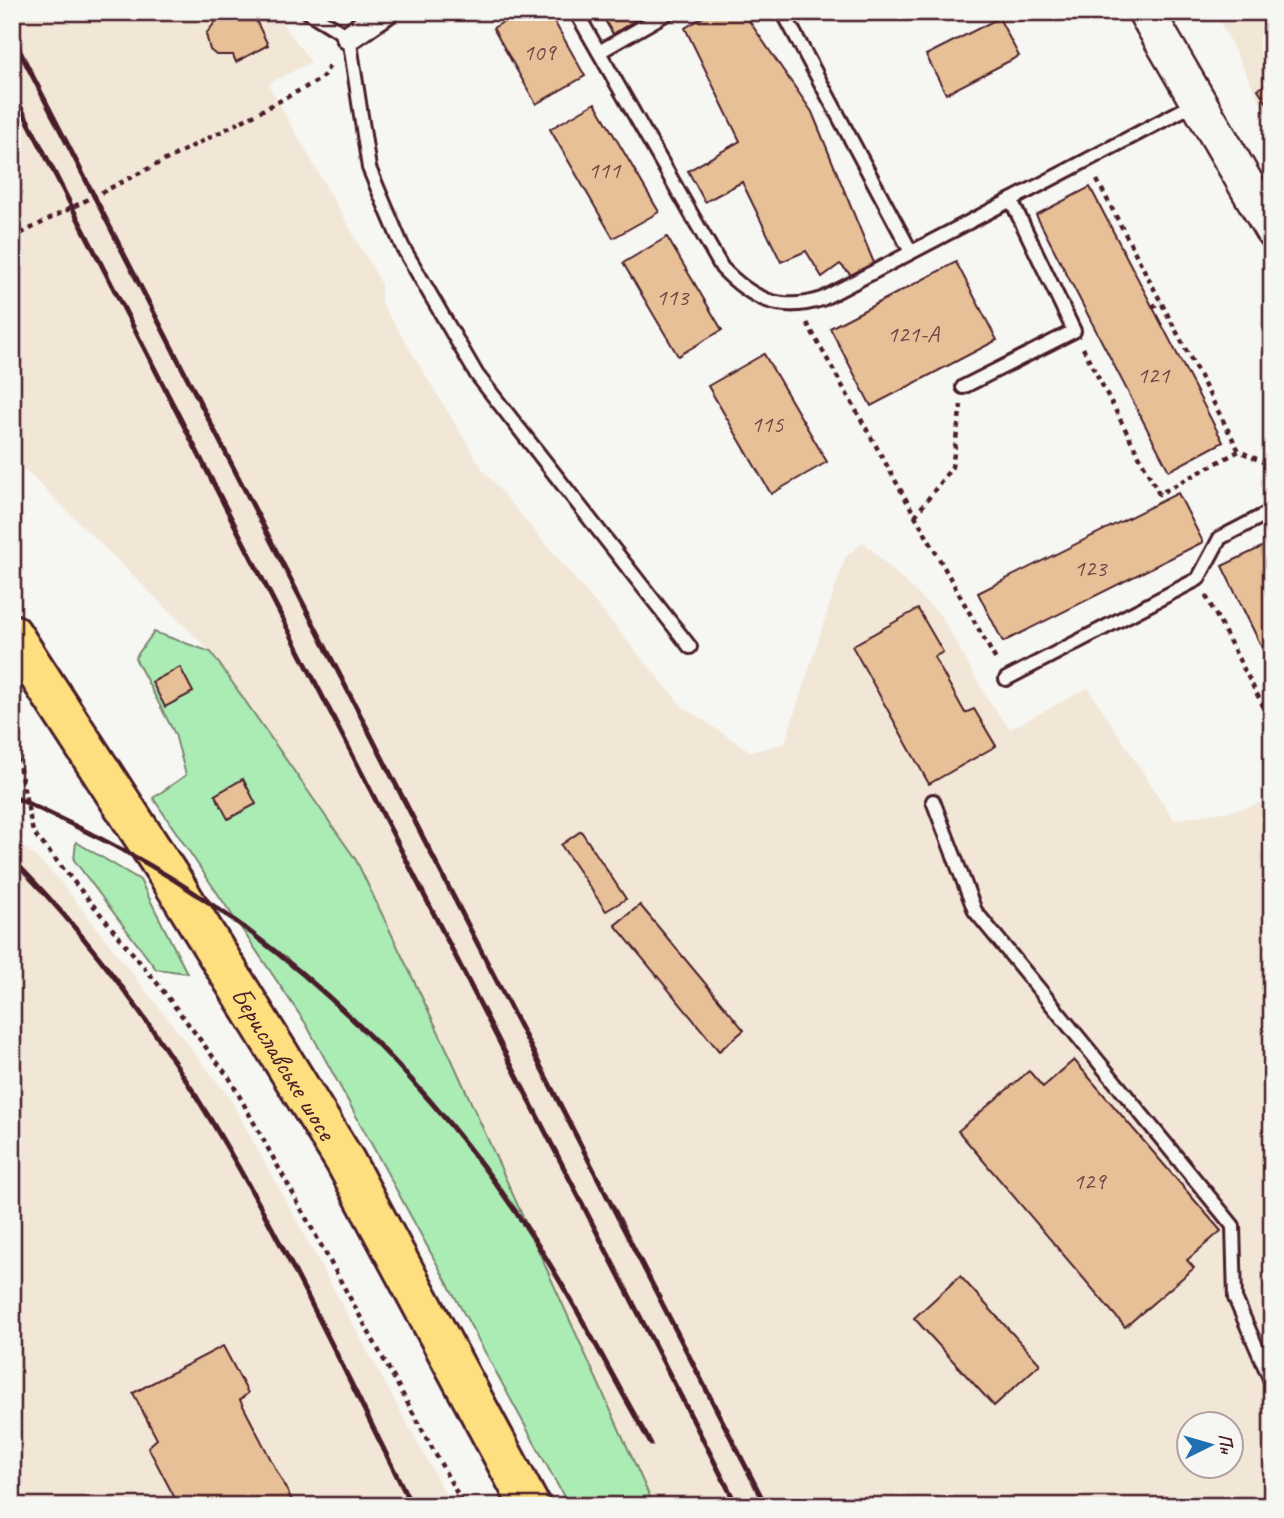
<svg xmlns="http://www.w3.org/2000/svg" width="1284" height="1518" viewBox="0 0 1284 1518" font-family="Caveat,sans-serif">
<style>
.built{fill:#f2e6d7;fill-rule:evenodd}
.green{fill:#abecb5;stroke:#7a8670;stroke-width:2}
.building{fill:#e7c097;stroke:#4a1f2b;stroke-width:2}
.lines{fill:none;stroke-linecap:round;stroke-linejoin:round}
.lane-casing{stroke:#4a1f2b;stroke-width:18}
.street-casing{stroke:#4a1f2b;stroke-width:30}
.secondary-casing{stroke:#4a1f2b;stroke-width:40}
.primary-casing{stroke:#4a1f2b;stroke-width:44}
.path{stroke:#4a1f2b;stroke-width:4.5;stroke-dasharray:5 5;stroke-linecap:butt}
.lane{stroke:#f6f6f2;stroke-width:12}
.street{stroke:#f6f6f2;stroke-width:24}
.secondary{stroke:#f6f6f2;stroke-width:35}
.primary{stroke:#fedf80;stroke-width:38}
.rail{stroke:#4a1f2b;stroke-width:5}
.path-bridge{stroke:#4a1f2b;stroke-width:4.5;stroke-dasharray:5 5;stroke-linecap:butt}
.labels{text-anchor:middle;dominant-baseline:central;stroke-width:7;stroke-linejoin:round;paint-order:stroke}
.number-label{font-size:24px;fill:#714746}
.street-label{font-size:28px;fill:#4a1f2b;stroke:#f6f6f2}
</style>
<rect width="100%" height="100%" fill="#f6f6f2"/>
<filter id="ink" filterUnits="userSpaceOnUse"><feTurbulence type="fractalNoise" baseFrequency=".0143" numOctaves="2"/><feDisplacementMap in="SourceGraphic" scale="14" xChannelSelector="R" yChannelSelector="G"/><feConvolveMatrix kernelMatrix="1 2 1 2 8 2 1 2 1" color-interpolation-filters="sRGB"/></filter>
<g filter="url(#ink)">
<g class="built">
<path d="M12,12H293L280,20L311,62L268,84L381,283V302L483,470L683,707L751,752L785,743L845,558L863,542L942,617L989,702L1010,729L1088,688L1174,820L1246,808L1272,799V1506H654L407,967L211,652L12,457ZM1190,1424H1232V1466H1190Z"/>
<polygon points="1215,12 1272,12 1272,125"/>
<polygon points="12,836 56,876 229,1097 452,1506 12,1506"/>
</g>
<g class="green">
<polygon points="154,632 211,652 356,860 451,1058 654,1506 569,1506 306,1024 153,798 186,775 175,734 135,658"/>
<polygon points="76,842 140,880 187,973 156,969 74,860"/>
</g>
<g class="building">
<polygon points="218,12 252,12 268,45 236,62 233,55 216,55 210,50 206,34 216,21 213,15"/>
<polygon points="521,12 549,12 585,76 536,104 493,28"/>
<polygon points="600,12 648,12 613,34"/>
<polygon points="712,12 743,12 812,112 874,263 851,275 840,264 822,277 806,251 781,262 742,182 705,202 688,171 740,141 685,28"/>
<polygon points="999,18 1019,56 946,94 926,55"/>
<polygon points="1272,81 1272,111 1258,89"/>
<polygon points="595,103 659,212 613,238 550,129"/>
<polygon points="1090,187 1223,442 1169,471 1036,215"/>
<polygon points="667,237 722,330 678,356 623,263"/>
<polygon points="956,262 997,340 871,406 830,328"/>
<polygon points="764,354 827,462 771,494 708,386"/>
<polygon points="1178,493 1203,542 1003,642 978,593"/>
<polygon points="1272,542 1272,668 1222,566"/>
<polygon points="918,609 943,652 934,657 965,713 974,709 996,746 929,784 852,646"/>
<polygon points="180,667 193,692 165,707 152,682"/>
<polygon points="243,779 256,804 228,819 215,795"/>
<polygon points="581,831 626,899 606,911 561,845"/>
<polygon points="640,905 744,1030 719,1051 615,925"/>
<polygon points="1074,1060 1221,1231 1187,1260 1194,1268 1125,1327 958,1131 1029,1071 1043,1087"/>
<polygon points="960,1276 1040,1364 994,1406 914,1318"/>
<polygon points="223,1346 248,1393 240,1400 295,1506 179,1506 148,1447 157,1439 133,1393"/>
</g>
<g class="lines">
<g class="lane-casing">
<g id="lane">
<polyline points="308,12 349,37 369,168 402,246 477,375 690,647"/>
<path d="M576,12L722,268C752,299 780,313 822,299L1011,200"/>
<polyline points="783,12 911,252"/>
<polyline points="599,52 669,12"/>
<polyline points="963,387 1074,331 1011,200 1198,102"/>
<polyline points="1006,679 1198,579 1220,538 1272,511"/>
<polyline points="933,801 975,911 1233,1226 1235,1298 1272,1383"/>
</g>
</g>
<g class="street-casing">
<polyline id="street" points="349,37 385,12"/>
</g>
<g class="secondary-casing">
<polyline id="secondary" points="1146,12 1272,229"/>
</g>
<g class="primary-casing">
<g id="primary">
<path id="s1" d="M12,634L171,879L345,1161L530,1506"/>
</g>
</g>
<g class="path">
<polyline points="242,121 321,79 331,64"/>
<polyline points="1097,180 1239,451"/>
<polyline points="1152,307 1161,302"/>
<polyline points="807,323 996,660"/>
<polyline points="1083,348 1159,494 1239,451 1272,466"/>
<polyline points="915,516 952,467 961,405"/>
<polyline points="1206,596 1272,723"/>
<polyline points="12,749 17,756 33,832 157,983 230,1079 464,1506"/>
</g>
<use href="#lane" class="lane"/>
<use href="#street" class="street"/>
<use href="#secondary" class="secondary"/>
<use href="#primary" class="primary"/>
<g class="rail">
<polyline points="12,36 766,1506"/>
<polyline points="12,90 737,1506"/>
<path d="M12,796C72,824 134,853 190,890C323,976 436,1093 524,1224C570,1292 610,1373 651,1444"/>
<path d="M12,859C195,1043 297,1277 412,1506"/>
</g>
<polyline class="path-bridge" points="12,238 242,121"/>
</g>
</g>
<g class="labels">
<g class="number-label">
<text x="539" y="52">109</text>
<text x="604" y="170">111</text>
<text x="672" y="297">113</text>
<text x="913" y="334">121-А</text>
<text x="1153" y="375">121</text>
<text x="767" y="424">115</text>
<text x="1090" y="568">123</text>
<text x="1089" y="1181">129</text>
</g>
<g class="street-label">
<text stroke="none"><textPath href="#s1" startOffset="508">Бериславське шосе</textPath></text>
</g>
</g>
<rect width="1284" height="1518" fill="none" stroke="#f6f6f2" stroke-width="42"/>
<rect x="21" y="21" width="1242" height="1476" fill="none" stroke="#4a1f2b" stroke-width="2.5" filter="url(#ink)"/>
<g transform="translate(1210 1445) rotate(85)"><circle r="33" fill="#f6f6f2" stroke="#b1a0a2" stroke-width="2"/>
<path d="M0-5L12 26L0 18L-12 26Z" fill="#1f6fb2"/>
<text y="-10" font-size="19" font-weight="bold" text-anchor="middle" fill="#4a1f2b">Пн</text>
</g>
</svg>
